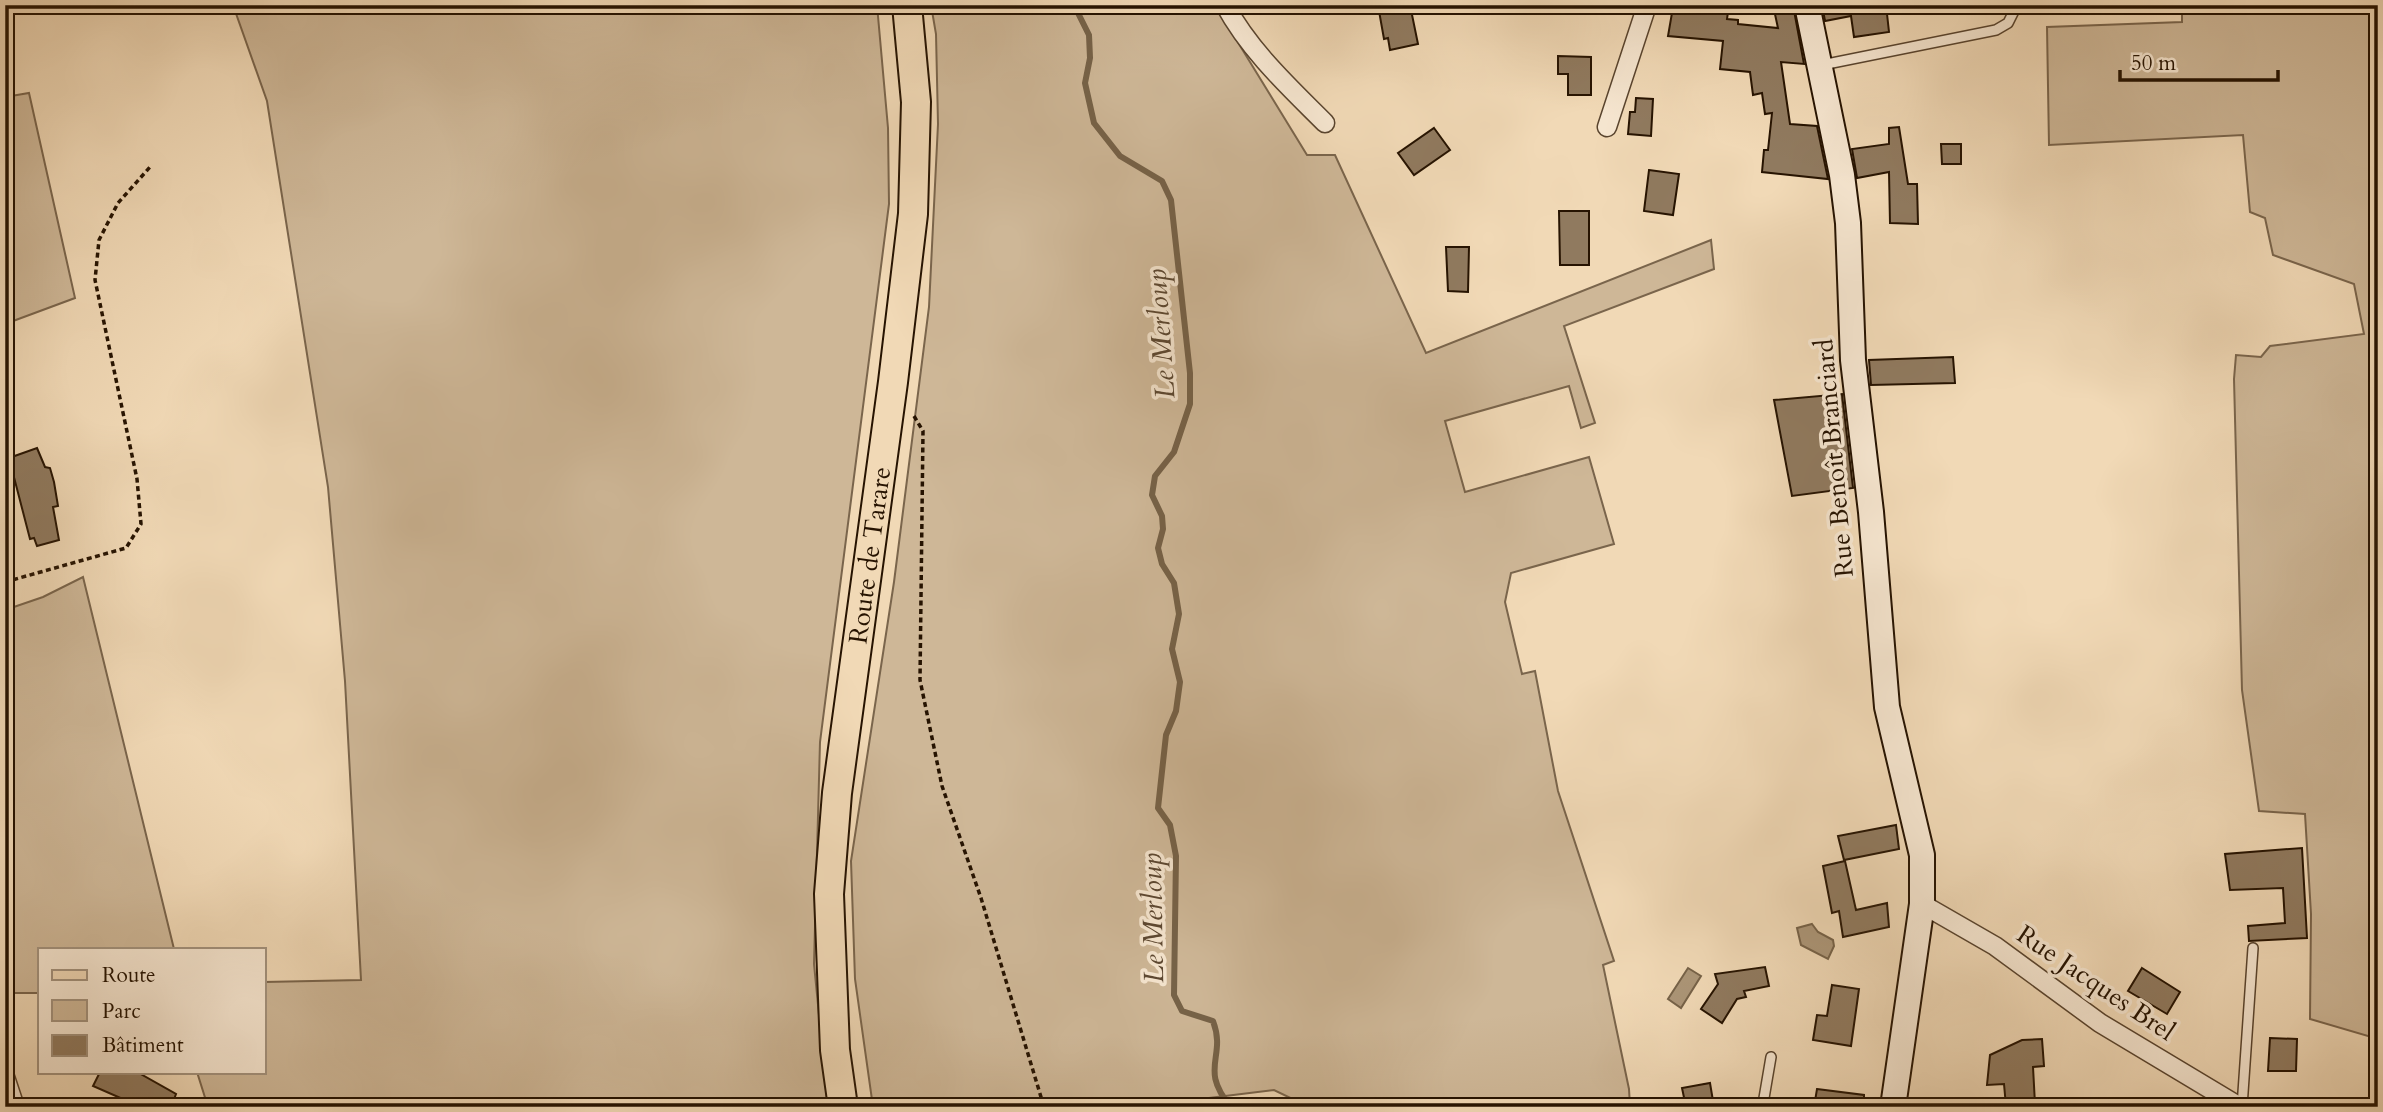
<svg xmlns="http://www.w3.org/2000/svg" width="2383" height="1112" viewBox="0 0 2383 1112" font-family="Cardo,serif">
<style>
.green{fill:#ceb797;stroke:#7a654c;stroke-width:2}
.water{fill:#ac9678;stroke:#766248;stroke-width:2}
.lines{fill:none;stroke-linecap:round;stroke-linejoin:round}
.stream{stroke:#766248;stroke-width:6}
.building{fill:#907a5f;stroke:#261301;stroke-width:2}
.lane-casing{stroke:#59442e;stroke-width:12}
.street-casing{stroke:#59442e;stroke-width:21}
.secondary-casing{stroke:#261301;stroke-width:28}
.primary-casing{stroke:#261301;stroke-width:32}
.path{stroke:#261301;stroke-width:3.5;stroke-dasharray:5 3.5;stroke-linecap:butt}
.lane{stroke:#f6e6d0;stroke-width:9}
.street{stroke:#f6e6d0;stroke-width:18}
.secondary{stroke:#f6e6d0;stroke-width:24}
.primary{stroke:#f1d9b6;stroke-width:28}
.labels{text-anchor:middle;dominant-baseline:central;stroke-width:7;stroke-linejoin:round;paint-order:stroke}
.street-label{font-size:26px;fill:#261301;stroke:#f6e6d0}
.water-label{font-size:28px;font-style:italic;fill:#5c4731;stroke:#f6e6d0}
</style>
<rect width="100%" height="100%" fill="#f1d9b6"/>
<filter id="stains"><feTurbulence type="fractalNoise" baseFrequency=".00286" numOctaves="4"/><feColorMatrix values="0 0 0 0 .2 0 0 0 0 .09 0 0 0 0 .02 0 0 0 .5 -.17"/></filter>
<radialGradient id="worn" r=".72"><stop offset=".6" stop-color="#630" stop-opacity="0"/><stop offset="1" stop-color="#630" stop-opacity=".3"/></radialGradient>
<g class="green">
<polygon points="233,5 877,5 888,128 889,204 820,742 814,964 828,1107 208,1107 197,1072 264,1072 264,982 361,980 345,681 328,487 267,101"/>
<polygon points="931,5 1215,5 1307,155 1335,155 1426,353 1711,240 1714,269 1564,326 1595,423 1581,428 1569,386 1445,421 1465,492 1589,457 1614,544 1511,573 1505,602 1522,674 1535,671 1558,791 1614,961 1603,965 1629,1089 1630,1107 1303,1107 1301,1103 1274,1090 1193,1100 1203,1107 873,1107 855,979 851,861 894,582 929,307 938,124 936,34"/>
<polygon points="2182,5 2378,5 2378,1039 2310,1019 2311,914 2305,814 2259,811 2242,690 2234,379 2236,355 2261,357 2270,346 2364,334 2354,284 2273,255 2265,218 2250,212 2243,135 2049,145 2047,27 2182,22"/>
<polygon points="29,93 75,298 5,324 5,97"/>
<polygon points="83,577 174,949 40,949 40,993 5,993 5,610 43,597"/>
</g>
<g class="water">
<polygon points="1812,924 1818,932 1833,940 1834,946 1828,959 1801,945 1797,928"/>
<polygon points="1688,968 1701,976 1681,1008 1668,999"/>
</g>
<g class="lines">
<path class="stream" d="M1074,5L1089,35L1090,58L1085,83L1094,123L1120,156L1162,181L1171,200L1190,373V404L1174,452L1155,476L1152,495L1162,516L1163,529L1158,548L1162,564L1174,583L1179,614L1172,649L1180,682L1176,711L1166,735L1158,808L1170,825L1176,856L1174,995L1182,1011L1213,1021C1227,1058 1198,1068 1231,1107"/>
</g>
<g class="building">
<polygon points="1410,5 1418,44 1390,50 1388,38 1384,39 1379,11"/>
<polygon points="1773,5 1793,5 1804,64 1781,62 1790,124 1817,126 1828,179 1762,172 1764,150 1768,150 1772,113 1765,114 1762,93 1753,95 1750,72 1720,69 1723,41 1668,36 1673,7 1728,12 1727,19 1738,20 1738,24 1778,28"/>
<polygon points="1822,5 1886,5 1889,32 1854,37 1851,16 1825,21"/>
<polygon points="1558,56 1591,57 1591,95 1568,95 1568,74 1558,74"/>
<polygon points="1636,98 1653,99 1651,136 1628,134 1630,112 1635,112"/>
<polygon points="1899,127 1908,184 1917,184 1918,224 1890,223 1889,172 1857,178 1852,149 1889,144 1889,128"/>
<polygon points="1434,128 1450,150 1414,175 1398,153"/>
<polygon points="1941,144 1961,144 1961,164 1942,164"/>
<polygon points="1649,170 1679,174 1673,215 1644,211"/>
<polygon points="1559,211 1589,211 1589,265 1560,265"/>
<polygon points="1446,247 1469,247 1468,292 1448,291"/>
<polygon points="1953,357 1955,383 1871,385 1869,360"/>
<polygon points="1842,394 1853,488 1792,496 1774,400"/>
<polygon points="37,448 45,467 50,468 54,482 58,506 53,507 59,540 37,546 34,538 30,539 9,458"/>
<polygon points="1896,825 1899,849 1844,860 1838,836"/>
<polygon points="2302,848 2307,938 2249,941 2248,926 2285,923 2283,888 2230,890 2225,854"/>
<polygon points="1845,861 1856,910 1887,903 1889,927 1843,937 1839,911 1832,913 1823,866"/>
<polygon points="1765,967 1769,986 1744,991 1746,997 1737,999 1722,1023 1701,1009 1718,984 1715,974"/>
<polygon points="2142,968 2180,992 2167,1014 2128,991"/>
<polygon points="1832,985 1859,989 1851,1046 1813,1040 1817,1015 1827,1016"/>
<polygon points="2270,1038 2297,1039 2296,1071 2268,1071"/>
<polygon points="2042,1039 2044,1066 2033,1067 2035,1104 2006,1106 2004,1084 1987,1085 1990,1055 2022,1040"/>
<polygon points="100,1072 137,1072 176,1094 171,1107 145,1102 141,1107 93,1086"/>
<polygon points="1710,1083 1714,1107 1686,1107 1682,1088"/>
<polygon points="1817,1089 1864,1095 1864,1107 1814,1107"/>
</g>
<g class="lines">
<g class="lane-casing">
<g id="lane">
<polyline points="1822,65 1996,30 2008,23 2017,5"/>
<polyline points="1766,1107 1764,1098 1771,1057"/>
<polyline points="2242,1107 2253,948"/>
</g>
</g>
<g class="street-casing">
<g id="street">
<path d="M1225,5C1250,51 1288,86 1325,123"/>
<polyline points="1607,127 1647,5"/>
<polyline points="1922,904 1995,946 2100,1023 2240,1107"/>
<polyline points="5,1077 15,1107"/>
</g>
</g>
<g class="secondary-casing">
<polyline id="secondary" points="1807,5 1842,175 1848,223 1853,360 1871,512 1887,707 1922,855 1922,904 1893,1107"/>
</g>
<g class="primary-casing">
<g id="primary">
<path id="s1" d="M843,1107L835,1050L829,894L837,793L893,382L913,214L916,102L907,5"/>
</g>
</g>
<g class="path">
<polyline points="914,416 923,431 920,680 942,786 981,898 1044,1107"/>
<polyline points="5,582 126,548 141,524 137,479 95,280 99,240 118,203 150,167"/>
</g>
<use href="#lane" class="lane"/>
<use href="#street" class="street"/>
<use href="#secondary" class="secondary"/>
<use href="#primary" class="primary"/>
</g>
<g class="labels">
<g class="street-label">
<text transform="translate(1834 458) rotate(-95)">Rue Benoît Branciard</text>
<text stroke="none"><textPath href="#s1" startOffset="555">Route de Tarare</textPath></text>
<text transform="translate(2096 983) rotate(34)">Rue Jacques Brel</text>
</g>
<g class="water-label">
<text transform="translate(1161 334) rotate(-94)">Le Merloup</text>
<text transform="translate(1153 918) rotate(-91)">Le Merloup</text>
</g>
</g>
<rect width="2383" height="1112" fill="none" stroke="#f1d9b6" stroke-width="28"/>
<rect x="7" y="7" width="2369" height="1098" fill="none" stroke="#261301" stroke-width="3.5"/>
<rect x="14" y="14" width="2355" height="1084" fill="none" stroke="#261301" stroke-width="2"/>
<rect x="38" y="948" width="228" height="126" fill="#f6e6d0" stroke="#a3927d" stroke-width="2"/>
<rect x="52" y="970" width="35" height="10" fill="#f1d9b6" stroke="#a3927d" stroke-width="2"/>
<text x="102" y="982" font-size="21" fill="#261301">Route</text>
<rect x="52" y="1000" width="35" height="21" fill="#ceb797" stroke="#a3927d" stroke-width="2"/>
<text x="102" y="1018" font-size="21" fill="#261301">Parc</text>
<rect x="52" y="1035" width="35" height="21" fill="#907a5f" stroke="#a3927d" stroke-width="2"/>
<text x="102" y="1052" font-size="21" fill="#261301">Bâtiment</text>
<path d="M2120 70v10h158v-10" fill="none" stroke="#261301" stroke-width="3.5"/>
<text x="2131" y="70" font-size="21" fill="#261301" stroke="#f6e6d0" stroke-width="5" paint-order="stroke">50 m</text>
<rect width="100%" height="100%" filter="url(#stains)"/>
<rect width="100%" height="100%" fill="url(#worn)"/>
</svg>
